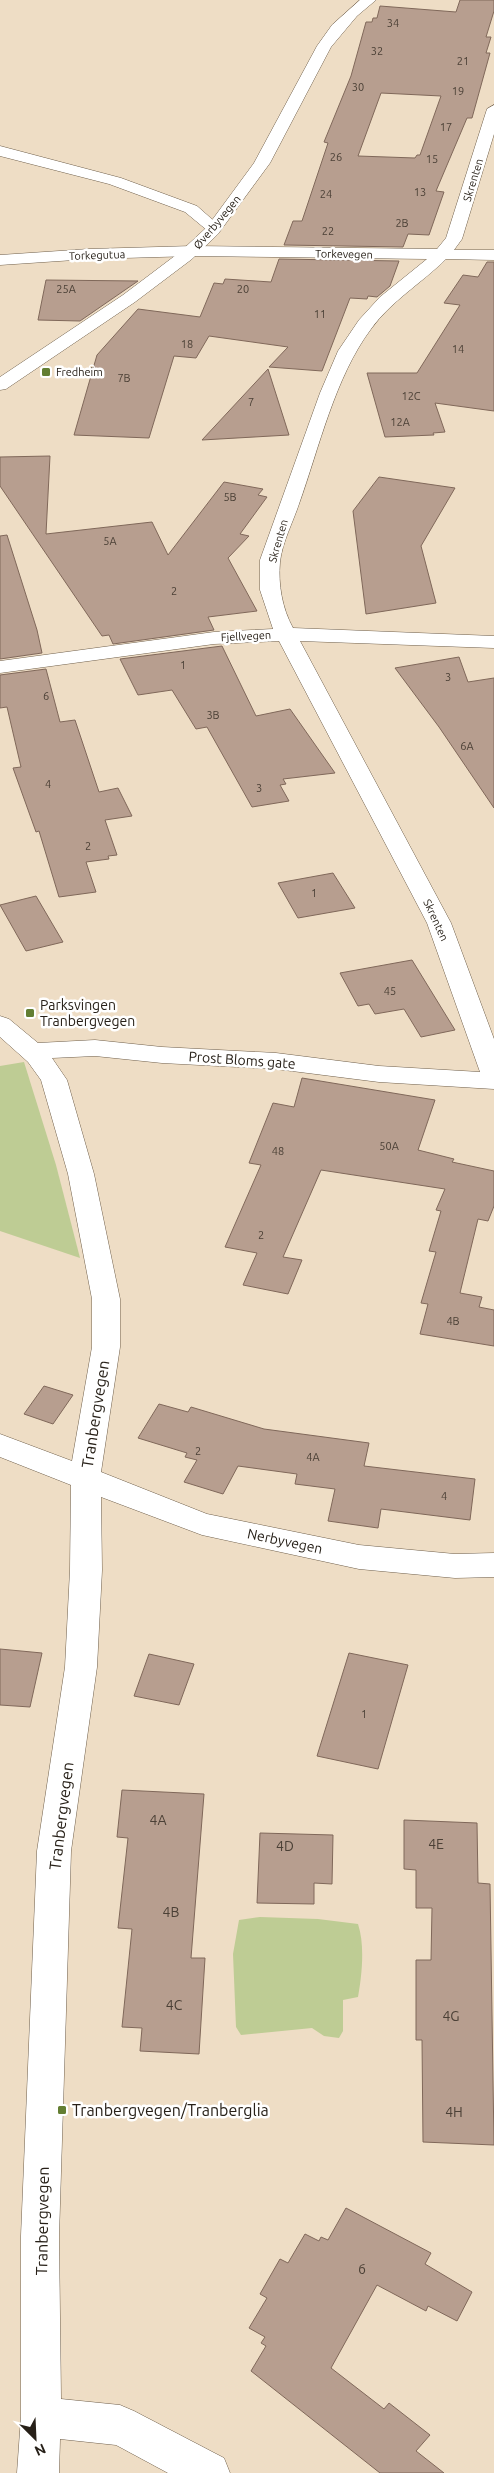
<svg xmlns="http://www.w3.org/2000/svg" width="494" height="2473" viewBox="0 0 494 2473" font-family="Ubuntu,sans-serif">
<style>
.green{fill:#becc94}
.building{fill:#b79e8f;stroke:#80685a;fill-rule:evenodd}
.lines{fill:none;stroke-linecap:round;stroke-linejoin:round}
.minor-casing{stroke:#70604c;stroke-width:1}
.secondary-casing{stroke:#70604c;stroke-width:1}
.minor{fill:#fff;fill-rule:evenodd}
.secondary{fill:#fff;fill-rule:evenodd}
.poi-dot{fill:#637e32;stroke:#fff;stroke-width:2}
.labels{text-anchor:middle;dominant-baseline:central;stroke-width:5;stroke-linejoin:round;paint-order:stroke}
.number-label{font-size:11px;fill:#4b4036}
.far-street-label{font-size:11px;fill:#272018;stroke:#fff}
.far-poi-label{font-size:11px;fill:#272018;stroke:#fff;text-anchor:start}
.poi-label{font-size:14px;fill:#272018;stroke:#fff;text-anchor:start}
.street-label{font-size:14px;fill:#272018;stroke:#fff}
.near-number-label{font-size:14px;fill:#4b4036}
.near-street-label{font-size:16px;fill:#272018;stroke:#fff}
.near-poi-label{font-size:16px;fill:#272018;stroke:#fff;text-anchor:start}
</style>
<rect width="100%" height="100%" fill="#eeddc5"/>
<g class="green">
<polygon points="24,1062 56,1165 80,1258 0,1231 0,1066"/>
<path d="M260,1917L318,1919L358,1924C365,1945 362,1975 358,1997L343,2000V2031L339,2038L324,2036L312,2028L241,2035L236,2027L233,1954L239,1920Z"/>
</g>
<g class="building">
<path d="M460,0H494V11L486,37H491L486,53H490L472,118H467L436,191L444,192L429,235L408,234L403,247L284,245L293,221H302L328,143L324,142L351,76L366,22H372L373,18H377L380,6L456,12ZM381,93L441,96L420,155H417L415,158L358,156Z"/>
<polygon points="279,259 399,261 390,286 377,297 368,296 367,299 350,298 322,371 269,367 288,347 209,336 196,358 174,356 149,438 74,435 97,355 138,309 200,317 214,283 223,284 225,279 271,282"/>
<polygon points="487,262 494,262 494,411 435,403 445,432 433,433 434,435 385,437 367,373 417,373 460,305 444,303 463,275 478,277"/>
<polygon points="46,280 138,281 80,321 38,320"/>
<polygon points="268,369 289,435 202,440"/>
<polygon points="50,456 46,534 152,522 168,555 224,482 263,489 258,495 267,497 240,534 249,536 228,558 257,611 208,617 214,630 113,644 109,635 102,636 0,486 0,457"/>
<polygon points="379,477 455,488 421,546 436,603 366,614 353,511"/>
<polygon points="7,535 37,630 42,653 0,659 0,536"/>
<polygon points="222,646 256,716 290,709 335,773 283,779 286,784 280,785 289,801 252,807 207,727 196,729 172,690 138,695 120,659"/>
<polygon points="459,657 468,682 494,678 494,808 439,727 395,668"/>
<polygon points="46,669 60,722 75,720 99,792 118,788 132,816 105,820 117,855 108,856 109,859 86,862 96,892 59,897 39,831 36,832 13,768 21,767 7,707 0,708 0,675"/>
<polygon points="333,873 355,908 298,918 278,883"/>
<polygon points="36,896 63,942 26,951 0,905"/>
<polygon points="412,960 455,1030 421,1037 404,1009 375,1014 369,1004 358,1006 340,973"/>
<polygon points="302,1078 435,1100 418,1150 454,1159 452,1162 494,1171 494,1206 488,1221 478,1219 460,1293 482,1297 479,1307 494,1310 494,1346 420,1334 428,1304 421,1303 436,1252 429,1251 441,1211 436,1210 445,1189 321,1170 283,1257 302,1260 288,1294 243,1285 257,1253 225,1247 261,1165 249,1163 273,1103 294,1107"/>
<polygon points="44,1386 73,1395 53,1424 24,1414"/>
<polygon points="159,1404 188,1412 191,1407 264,1429 369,1443 364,1466 475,1479 470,1520 381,1509 378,1528 328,1521 335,1489 295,1484 297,1474 238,1466 223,1494 184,1482 197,1460 185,1457 187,1453 138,1438"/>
<polygon points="0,1649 42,1653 30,1707 0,1705"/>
<polygon points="349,1653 408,1665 378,1769 317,1756"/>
<polygon points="149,1654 194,1664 179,1705 134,1696"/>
<polygon points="122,1790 204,1794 191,1958 205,1958 199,2054 140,2051 142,2028 122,2027 132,1929 118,1928 128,1838 117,1837"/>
<polygon points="404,1820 477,1823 478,1883 490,1884 494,2145 423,2142 422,2040 416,2040 416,1960 431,1960 432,1908 416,1908 416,1870 404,1869"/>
<polygon points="260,1833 333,1835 332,1884 314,1883 314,1904 257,1903"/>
<polygon points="346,2208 431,2253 425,2264 472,2292 457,2321 428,2306 426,2311 377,2285 331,2368 384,2409 389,2403 430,2435 416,2451 444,2473 380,2473 251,2371 266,2346 261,2343 265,2337 249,2328 267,2298 260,2294 280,2259 288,2263 305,2234 319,2241 321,2237 328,2240"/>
</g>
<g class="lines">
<g class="minor-casing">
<g id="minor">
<path d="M494,105V134L462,239L454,250H494V260L446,259C422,283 391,301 371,329C335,377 319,448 299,504C293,522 282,543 280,562C278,584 282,608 293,628L494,636V648L300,641L451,923L494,1039V1089L379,1082L276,1069L162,1063L95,1056L52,1058L67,1080L94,1174L120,1299V1347L101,1472L207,1514L359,1545L455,1554L494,1553V1577L455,1578L359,1569L202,1535L101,1497L102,1570L97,1667L71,1851L59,2236L61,2399L120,2405L134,2411L224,2458L230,2473H168L116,2445L60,2439L59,2473H17L21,2417V2236L37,1851L65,1667L70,1570L71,1485L0,1457V1434L72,1461L92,1347V1299L68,1174L41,1080L28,1062L0,1037V1016L9,1019L38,1043L95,1040L162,1047L276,1053L379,1066L480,1072L427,923L279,641L214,644L0,673V661L214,632L273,629L260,590V560L320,393L338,351L359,320L380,297L427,259L193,256L89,259L0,265V255L89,249L193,246L437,249L446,238L487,109Z"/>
<polygon points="0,146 121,178 197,206 222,228 220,231 208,231 185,212 109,184 0,156"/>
</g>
</g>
<g class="secondary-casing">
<polygon id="secondary" points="360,0 376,0 357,16 331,47 270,163 218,234 192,259 135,302 6,389 0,390 0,377 123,295 180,252 207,227 254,163 317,46 332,25"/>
</g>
<use href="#minor" class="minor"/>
<use href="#secondary" class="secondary"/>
</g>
<g class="poi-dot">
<rect x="41" y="367" width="10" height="10" rx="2.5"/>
<rect x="25" y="1008" width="10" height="10" rx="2.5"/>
<rect x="57" y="2105" width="10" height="10" rx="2.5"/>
</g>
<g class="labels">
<g class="number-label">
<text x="393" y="23">34</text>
<text x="377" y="51">32</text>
<text x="463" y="61">21</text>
<text x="358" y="87">30</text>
<text x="458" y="91">19</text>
<text x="446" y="127">17</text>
<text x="336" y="157">26</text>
<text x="432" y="159">15</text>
<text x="420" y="192">13</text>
<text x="326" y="194">24</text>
<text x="402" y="223">2B</text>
<text x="328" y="231">22</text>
<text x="66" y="289">25A</text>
<text x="243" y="289">20</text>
<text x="320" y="314">11</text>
<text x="187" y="344">18</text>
<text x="458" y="349">14</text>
<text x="124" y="378">7B</text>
<text x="411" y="396">12C</text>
<text x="251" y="402">7</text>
<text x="400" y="422">12A</text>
<text x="230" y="497">5B</text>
<text x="110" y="541">5A</text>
<text x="174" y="591">2</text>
<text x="183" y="665">1</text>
<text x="448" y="677">3</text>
<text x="46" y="696">6</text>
<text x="213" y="715">3B</text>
<text x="467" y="746">6A</text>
<text x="48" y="784">4</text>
<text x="259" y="788">3</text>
<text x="88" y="846">2</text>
<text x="314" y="893">1</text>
<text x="390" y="991">45</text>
<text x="389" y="1146">50A</text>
<text x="278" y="1151">48</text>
<text x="261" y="1235">2</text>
<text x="453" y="1321">4B</text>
<text x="198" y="1451">2</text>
<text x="313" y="1457">4A</text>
<text x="444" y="1496">4</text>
<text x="364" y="1714">1</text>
</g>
<g class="far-street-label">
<text transform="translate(473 180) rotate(-73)">Skrenten</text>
<text transform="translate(217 222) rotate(-50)">Øverbyvegen</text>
<text transform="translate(344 254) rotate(1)">Torkevegen</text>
<text transform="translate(97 255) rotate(-2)">Torkegutua</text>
<text transform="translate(278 541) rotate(-74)">Skrenten</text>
<text transform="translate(246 636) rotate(-3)">Fjellvegen</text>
<text transform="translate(436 920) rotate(65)">Skrenten</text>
</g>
<g class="far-poi-label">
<text x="56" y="372">Fredheim</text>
</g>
<g class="poi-label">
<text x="40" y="1005">Parksvingen<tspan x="40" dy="16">Tranbergvegen</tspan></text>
</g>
<g class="street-label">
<text transform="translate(242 1060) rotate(4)">Prost Bloms gate</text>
<text transform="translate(285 1541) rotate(12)">Nerbyvegen</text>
</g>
<g class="near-number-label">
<text x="158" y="1820">4A</text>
<text x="436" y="1844">4E</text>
<text x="285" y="1846">4D</text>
<text x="171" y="1912">4B</text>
<text x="174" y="2005">4C</text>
<text x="451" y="2016">4G</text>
<text x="454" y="2112">4H</text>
<text x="362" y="2269">6</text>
</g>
<g class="near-street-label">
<text transform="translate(95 1414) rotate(-81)">Tranbergvegen</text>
<text transform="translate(61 1816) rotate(-83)">Tranbergvegen</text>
<text transform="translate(42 2221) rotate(-89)">Tranbergvegen</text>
</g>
<g class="near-poi-label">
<text x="72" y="2110">Tranbergvegen/Tranberglia</text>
</g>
</g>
<g transform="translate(35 2438) rotate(156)" stroke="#ffffff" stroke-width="4" paint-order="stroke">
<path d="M0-4L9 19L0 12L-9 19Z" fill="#272018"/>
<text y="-8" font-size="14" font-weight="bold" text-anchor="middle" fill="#272018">N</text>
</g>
</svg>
